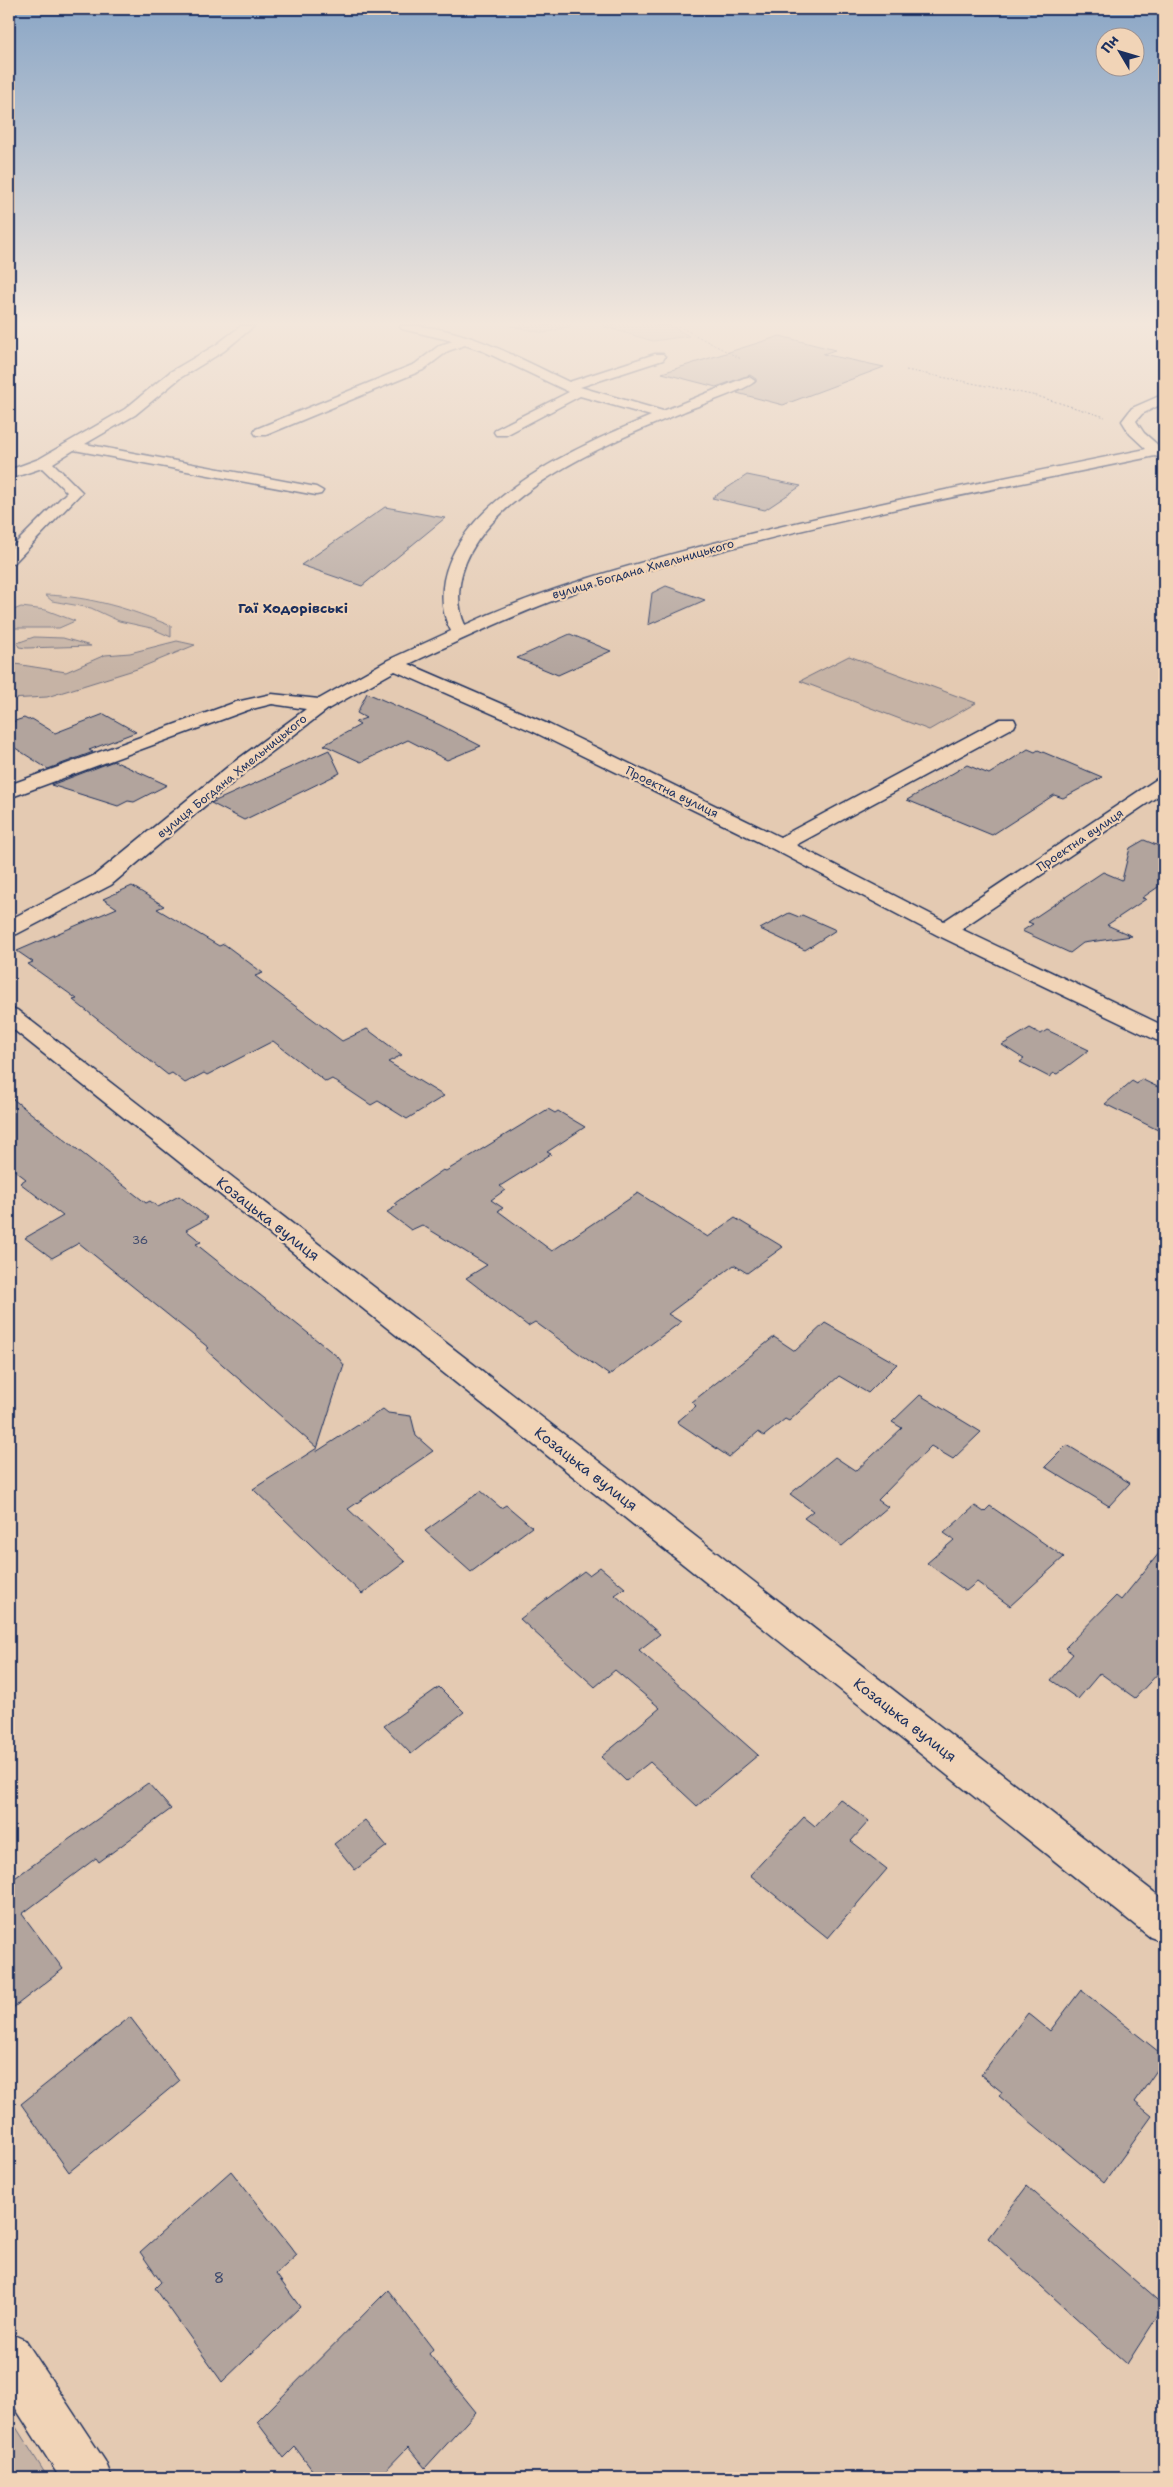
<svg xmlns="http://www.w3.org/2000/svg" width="1173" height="2487" viewBox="0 0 1173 2487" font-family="'Shantell Sans',sans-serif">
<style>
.green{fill:#c6b3a5;stroke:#707182}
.building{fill:#b2a49d;stroke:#1b2f5e}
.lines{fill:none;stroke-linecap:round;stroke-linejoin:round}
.minor-casing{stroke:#1b2f5e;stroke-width:3}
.path{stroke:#1b2f5e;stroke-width:1;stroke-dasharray:2 2;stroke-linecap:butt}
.minor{fill:#f1d4b7;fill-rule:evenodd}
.labels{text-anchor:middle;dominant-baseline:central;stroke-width:4.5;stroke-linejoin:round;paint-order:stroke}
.far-street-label{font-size:12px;fill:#1b2f5e;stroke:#f1d4b7}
.number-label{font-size:12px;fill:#414c6e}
.far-neighbourhood-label{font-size:14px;font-weight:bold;fill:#1b2f5e;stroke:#f1d4b7}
.street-label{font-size:15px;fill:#1b2f5e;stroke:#f1d4b7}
.near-number-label{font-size:15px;fill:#414c6e}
</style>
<rect width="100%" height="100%" fill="#e4cab2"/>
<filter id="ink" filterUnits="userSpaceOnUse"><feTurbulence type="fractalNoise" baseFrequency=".02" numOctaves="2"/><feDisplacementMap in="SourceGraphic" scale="10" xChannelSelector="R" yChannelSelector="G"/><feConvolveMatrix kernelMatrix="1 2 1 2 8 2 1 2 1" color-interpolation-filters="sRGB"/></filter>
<g filter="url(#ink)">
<g class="green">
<polygon points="511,326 571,326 544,333"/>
<polygon points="602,326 671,326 689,336 653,341"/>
<path d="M45,595C88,596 131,609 171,626V637L151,628L119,621L91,608L52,601Z"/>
<polygon points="21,607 46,610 75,621 59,628 9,628 9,612"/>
<polygon points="34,637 63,638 91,646 26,648 19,647 17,643"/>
<polygon points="177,641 195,645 137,669 47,697 9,699 9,663 66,672 105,655 130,653"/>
<polygon points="849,656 976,703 929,730 800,681"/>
<polygon points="9,2416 48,2478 9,2478"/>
</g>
<g class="building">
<polygon points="780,336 835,350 823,354 884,367 783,405 737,393 756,382 756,379 750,375 716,387 662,373"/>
<polygon points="747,475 801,486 765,510 712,498"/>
<polygon points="385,507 445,518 362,586 301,565"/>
<polygon points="666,586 705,600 648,625 652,593"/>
<polygon points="570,634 611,651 558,675 517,658"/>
<polygon points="367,693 440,725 481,746 447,760 408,740 361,762 324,745 360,725 355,722 366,718 357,713"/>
<polygon points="104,714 136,732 89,750 93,752 48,769 9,744 9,723 24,718 28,720 32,719 55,733"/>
<polygon points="1028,749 1035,752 1038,750 1102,777 1063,798 1054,795 992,835 907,800 967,765 989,774"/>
<polygon points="329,750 340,773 244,820 211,803"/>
<polygon points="114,761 167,785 134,802 128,801 118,806 51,785"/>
<polygon points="1144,840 1164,848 1164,883 1142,898 1146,899 1107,925 1132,936 1083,943 1070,953 1022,931 1033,924 1028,922 1103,872 1122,880 1130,848"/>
<polygon points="132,886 164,906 157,909 219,946 224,944 263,973 255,976 342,1041 367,1029 402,1055 388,1062 444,1096 407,1119 378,1101 371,1105 332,1079 326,1082 273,1041 207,1075 204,1073 185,1083 172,1073 168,1075 73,1000 77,999 28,964 33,962 17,951 117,908 103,899"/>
<polygon points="789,913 799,917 802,915 836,930 805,950 760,929"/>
<polygon points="1030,1028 1041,1034 1047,1030 1089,1050 1057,1074 1054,1073 1049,1077 1020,1062 1024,1059 1002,1045"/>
<polygon points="1141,1079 1164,1090 1164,1133 1105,1104 1132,1081 1137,1084"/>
<polygon points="9,1096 146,1203 150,1201 158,1207 179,1196 208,1218 186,1230 201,1242 196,1244 338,1357 344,1365 316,1452 383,1409 388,1413 411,1416 416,1436 433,1451 348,1509 405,1562 362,1594 253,1489 317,1448 206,1350 209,1348 79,1243 52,1258 25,1238 63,1216 20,1183 26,1179 9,1166"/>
<polygon points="548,1109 555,1113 558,1111 585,1127 547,1152 551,1154 500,1186 505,1190 491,1200 503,1208 498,1211 552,1251 638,1193 708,1237 735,1218 783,1247 747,1273 734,1265 668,1314 681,1322 609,1375 535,1322 528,1326 466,1278 487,1265 422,1225 411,1230 387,1212 398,1205 395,1203 443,1170 446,1171"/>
<polygon points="825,1323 897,1364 868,1393 839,1376 789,1421 785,1419 764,1436 758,1432 729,1457 677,1422 696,1406 692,1402 774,1337 795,1351"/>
<polygon points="920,1395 981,1432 953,1459 931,1446 878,1500 888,1507 842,1546 804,1518 813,1511 790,1494 835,1457 856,1471 902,1428 892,1422"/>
<polygon points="1067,1445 1130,1483 1109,1506 1045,1467"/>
<polygon points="481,1491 501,1508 506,1505 532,1527 471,1572 425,1531"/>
<polygon points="975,1506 984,1512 990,1506 1064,1557 1010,1606 977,1582 966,1591 927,1563 954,1540 944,1533"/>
<polygon points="1164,1547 1164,1667 1135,1698 1100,1673 1078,1699 1051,1680 1073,1654 1065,1648 1116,1596 1121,1600"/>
<polygon points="600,1567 625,1588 615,1595 660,1634 639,1650 758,1755 697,1806 650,1762 626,1781 601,1757 660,1708 615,1670 595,1687 520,1619 584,1571 589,1575"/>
<polygon points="439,1687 464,1712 411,1754 384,1726"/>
<polygon points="148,1783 171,1809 99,1862 96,1858 22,1914 63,1969 9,2011 9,1882"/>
<polygon points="840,1799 869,1821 851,1841 887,1869 828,1938 750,1875 804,1817 815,1826"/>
<polygon points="365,1820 387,1846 355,1870 334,1844"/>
<polygon points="1081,1990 1164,2056 1164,2060 1135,2102 1152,2116 1104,2183 999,2096 1002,2092 981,2075 1028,2013 1050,2031"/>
<polygon points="130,2017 179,2081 69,2172 21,2104"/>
<polygon points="231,2171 297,2255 276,2274 300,2307 222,2382 155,2288 161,2282 140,2252"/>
<polygon points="1027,2186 1164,2306 1127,2364 988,2238"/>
<polygon points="388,2290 433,2349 429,2354 476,2412 425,2468 408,2447 378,2478 318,2478 295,2447 284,2458 257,2422"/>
</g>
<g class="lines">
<g class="minor-casing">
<g id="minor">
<polygon points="241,326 254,326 224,351 180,378 135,415 85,444 316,487 323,491 321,494 316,495 74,450 53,463 82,492 15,562 9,564 9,550 67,492 42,468 9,479 9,470 39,459 125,409 170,372 216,345"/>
<path d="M400,326C460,323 517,358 569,382L655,354H663L665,357L663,360L580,387L663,411L744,378L749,377L755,381C749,389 696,406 683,412C611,441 472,499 460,584C458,598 459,612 465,625C538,591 616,569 695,548C843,509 995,480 1146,449L1130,434L1122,421L1132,408L1164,394V403L1142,414L1136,421L1144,433L1160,447L1164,446V459L1155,456C1006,487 856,514 709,554C656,568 603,581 552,601C503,620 456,642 409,664L548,724L780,837L1000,719H1014L1016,723L1014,727L796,845L944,921L1157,779L1164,777V792L961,929L1164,1026V1042L1156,1040L937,935L773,849L534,732L395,671L328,709L244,773L111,885L17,934L9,936V920L95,875L230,765L306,709L272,704L248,710L9,798V785L236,702L272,694L319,699L388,660L451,631C442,615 441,598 444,580C461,497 581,445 651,416L580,396L506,435H496L494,432L496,429L569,392L483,351L465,345L448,351L423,370L266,435H256L254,432L256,429L415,364L440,345L453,341L402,329Z"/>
<polygon points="9,1008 17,1010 1164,1900 1164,1942 1150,1937 9,1026"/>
<polygon points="9,2333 25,2340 105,2461 112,2478 60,2478 9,2398"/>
</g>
</g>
<g class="path">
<polyline points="678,326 741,359"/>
<polyline points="906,370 1037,396 1105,417"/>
</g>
<use href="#minor" class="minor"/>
</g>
</g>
<linearGradient id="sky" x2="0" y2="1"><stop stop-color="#8aa6c6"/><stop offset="0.48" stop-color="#f3e7dc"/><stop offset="1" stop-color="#f3e7dc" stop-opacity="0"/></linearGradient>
<rect width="1173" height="674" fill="url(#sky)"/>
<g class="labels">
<g class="far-street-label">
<text transform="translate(643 569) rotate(-16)">вулиця Богдана Хмельницького</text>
<text transform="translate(232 776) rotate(-39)">вулиця Богдана Хмельницького</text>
<text transform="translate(672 792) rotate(26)">Проектна вулиця</text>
<text transform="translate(1080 840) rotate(-34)">Проектна вулиця</text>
</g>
<g class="number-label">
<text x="140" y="1240">36</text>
</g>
<g class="far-neighbourhood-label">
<text x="293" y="608">Гаї Ходорівські</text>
</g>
<g class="street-label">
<text transform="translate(268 1219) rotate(38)">Козацька вулиця</text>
<text transform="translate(586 1469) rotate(38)">Козацька вулиця</text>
<text transform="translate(905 1720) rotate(38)">Козацька вулиця</text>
</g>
<g class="near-number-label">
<text x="219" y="2278">8</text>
</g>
</g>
<rect width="1173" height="2487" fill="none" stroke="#f1d4b7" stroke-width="30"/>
<rect x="15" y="15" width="1143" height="2457" fill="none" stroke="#1b2f5e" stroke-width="2" filter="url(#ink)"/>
<g transform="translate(1120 52) rotate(308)"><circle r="24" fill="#f1d4b7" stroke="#9b9293"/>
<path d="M0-4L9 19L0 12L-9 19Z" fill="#1b2f5e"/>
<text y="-8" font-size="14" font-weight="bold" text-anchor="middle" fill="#1b2f5e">Пн</text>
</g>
</svg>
